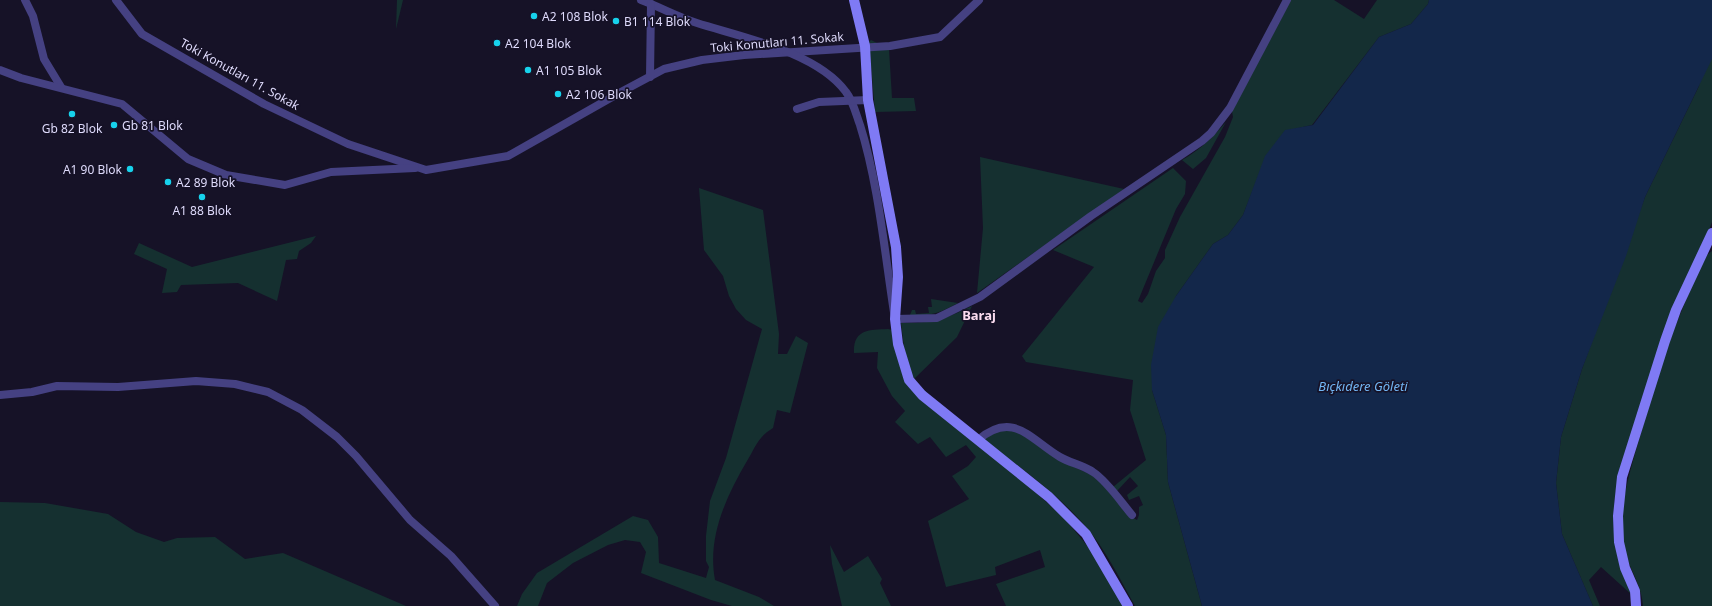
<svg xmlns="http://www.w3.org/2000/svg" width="1712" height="606" viewBox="0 0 1712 606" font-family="'Noto Sans',sans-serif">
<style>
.green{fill:#153030}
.water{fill:#13274a}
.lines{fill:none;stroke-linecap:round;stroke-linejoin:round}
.street{stroke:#454182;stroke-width:8}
.secondary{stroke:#7f7af4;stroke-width:10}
.poi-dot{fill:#17d2ec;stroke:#161227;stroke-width:1.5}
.labels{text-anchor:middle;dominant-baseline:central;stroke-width:3.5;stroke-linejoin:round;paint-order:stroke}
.poi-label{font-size:12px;fill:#dfdbfc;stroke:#161227;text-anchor:start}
.street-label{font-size:12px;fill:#dfdbfc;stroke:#161227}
.neighbourhood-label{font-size:13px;font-weight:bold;fill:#fcddf0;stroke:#161227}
.water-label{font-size:13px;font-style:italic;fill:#72b5f3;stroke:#161227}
</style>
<rect width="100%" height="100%" fill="#161227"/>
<g class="green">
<polygon points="397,0 403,0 396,29"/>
<path d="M1291,0H1334L1364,19L1377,0H1429L1428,4L1411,24L1379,37L1312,125L1285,131L1259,174L1243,215L1228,235L1213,244L1176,296L1152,390L1166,435L1168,482L1202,606H1135C1122,583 1110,558 1094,537C1065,498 1022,470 984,439L997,431L1015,430L1065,463L1092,475L1100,482L1130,516L1137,520L1139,515V507L1143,505L1139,496L1129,500L1127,495L1138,486L1130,477L1117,491L1113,487L1146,460L1130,410L1133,380L1026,362L1022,356L1094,267L1053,250L1173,168L1186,181L1185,194L1176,209L1138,301L1142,303L1148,294L1156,271L1165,258V250L1180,217L1225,137L1233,117L1232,111Z"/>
<path d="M1712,0V222L1620,471C1608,519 1613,550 1632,595L1601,567L1589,580L1600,606H1593L1562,534L1556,483L1561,437L1582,369L1645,197L1699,86Z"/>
<polygon points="871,40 889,49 892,98 914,98 916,111 875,112 869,42"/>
<path d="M1226,122L1206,158L1193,169L1182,160C1200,150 1212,138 1226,122Z"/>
<polygon points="980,157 1124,189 977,293 983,228"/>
<path d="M699,188L763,210L779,334L778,354H787L796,336L808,343L790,413L777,410L773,428C758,437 756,446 747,461C726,497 707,537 715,580L759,597L774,606H732L711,600L641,573L646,552L640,542L625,540L608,545L573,563L547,583L538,606H517L522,594L537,573L633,516L648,520L658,537L659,563L706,578L709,567L706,561V536L710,501L726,458L762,329L746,320L736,309L729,296L723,276L704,250Z"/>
<polygon points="316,236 311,243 299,251 297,259 286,260 277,301 238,283 181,285 177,292 162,293 167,269 134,254 139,243 192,267"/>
<path d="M1712,251V606H1643C1642,583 1625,563 1622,540C1619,504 1631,468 1641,433C1653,392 1665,350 1682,310C1689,291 1698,273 1707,255Z"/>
<path d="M931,299L958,303C940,313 931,316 910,315L912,310H915L916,314L929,313L928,307H932Z"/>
<path d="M972,306L957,337L914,379L911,375L904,347L901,323C934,323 943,320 972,306Z"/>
<path d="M888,329L892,330L901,369L1065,519L1094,554L1123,606H1006L996,584L1045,567L1040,550L995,567L996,575L946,587L928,521L969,499L952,476L968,466L976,457L966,445L946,457L930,437L918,444L895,422L905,411L892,396L877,368L878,352L854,353C853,329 869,330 888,329Z"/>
<polygon points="0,502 45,503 108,514 136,532 164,542 177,538 215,537 245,559 283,553 406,606 0,606"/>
<polygon points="830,545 844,572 868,556 882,579 880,583 891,606 842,606 832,564"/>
</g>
<polygon class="water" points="1429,0 1712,0 1712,59 1645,197 1626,256 1582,369 1561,437 1556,483 1562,534 1593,606 1202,606 1168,482 1166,435 1152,390 1151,365 1158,327 1176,296 1213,244 1228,235 1243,215 1265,156 1285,130 1313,125 1379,37 1411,24 1428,4"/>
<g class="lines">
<g class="street">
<polyline points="25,0 33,16 44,59 61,87"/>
<polyline points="116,0 142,34 264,104 348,144 426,170 508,156 621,92 664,69 702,60 744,55 890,46 940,37 979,0"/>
<path d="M641,0C660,7 678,17 697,23C741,37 817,52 846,92C853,101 856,114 860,125C879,185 885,257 895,319L937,318L980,297L1091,216L1202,141L1211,133L1230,108L1287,0"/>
<polyline points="0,70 21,78 122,104 188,159 226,175 285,185 331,172 415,168"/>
<polyline points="650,77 651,4"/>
<polyline points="797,109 819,102 868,100"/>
<polyline points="0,395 32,392 57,386 118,387 196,381 235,384 268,392 302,410 337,437 356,456 410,520 451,556 495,606"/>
<path d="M978,440C1013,410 1030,439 1060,457C1070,463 1083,465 1093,472C1107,481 1121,502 1132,515"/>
</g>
<g class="secondary">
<polyline points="854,0 865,46 868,100 896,247 898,277 895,319 898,344 909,380 922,395 1049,497 1086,534 1128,606"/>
<polyline points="1636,606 1635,591 1625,568 1619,542 1618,516 1622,477 1665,341 1676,310 1712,233"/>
</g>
</g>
<g class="poi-dot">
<circle cx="534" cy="16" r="4"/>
<circle cx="616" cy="21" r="4"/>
<circle cx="497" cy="43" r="4"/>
<circle cx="528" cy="70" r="4"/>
<circle cx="558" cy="94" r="4"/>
<circle cx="72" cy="114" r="4"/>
<circle cx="114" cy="125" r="4"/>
<circle cx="130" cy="169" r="4"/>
<circle cx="168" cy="182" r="4"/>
<circle cx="202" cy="197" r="4"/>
</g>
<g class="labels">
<g class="poi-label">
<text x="542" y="16">A2 108 Blok</text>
<text x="624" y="21">B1 114 Blok</text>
<text x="505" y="43">A2 104 Blok</text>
<text x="536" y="70">A1 105 Blok</text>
<text x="566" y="94">A2 106 Blok</text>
<text x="122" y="125">Gb 81 Blok</text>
<text x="72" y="128" text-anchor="middle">Gb 82 Blok</text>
<text x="122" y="169" text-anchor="end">A1 90 Blok</text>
<text x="176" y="182">A2 89 Blok</text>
<text x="202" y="210" text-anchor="middle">A1 88 Blok</text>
</g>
<g class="street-label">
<text transform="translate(777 42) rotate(-5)">Toki Konutları 11. Sokak</text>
<text transform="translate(240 74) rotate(29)">Toki Konutları 11. Sokak</text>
</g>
<g class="neighbourhood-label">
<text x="979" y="315">Baraj</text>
</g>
<g class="water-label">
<text x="1363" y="386">Bıçkıdere Göleti</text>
</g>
</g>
</svg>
